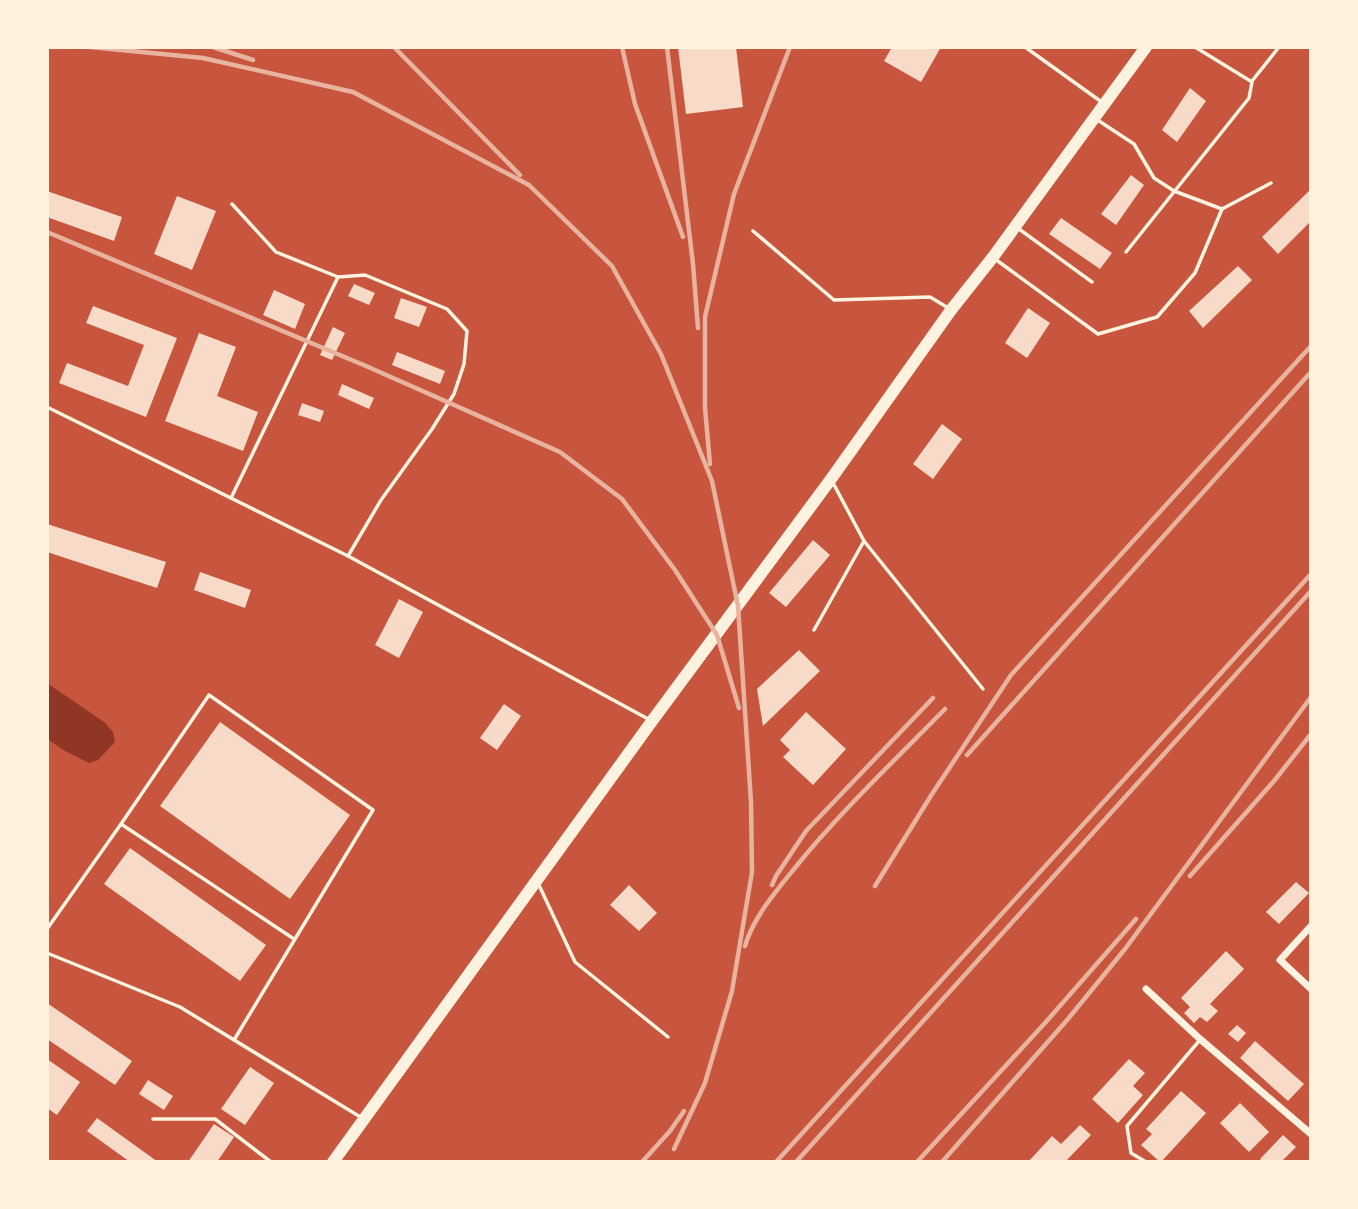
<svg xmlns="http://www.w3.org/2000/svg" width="1358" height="1209" viewBox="0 0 1358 1209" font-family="'Crimson Pro',serif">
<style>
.water{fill:#8f3625}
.building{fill:#f7dbc8}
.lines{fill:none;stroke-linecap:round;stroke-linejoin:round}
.service{stroke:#fff3e0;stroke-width:3.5}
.minor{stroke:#fff3e0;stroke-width:7}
.primary{stroke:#fff3e0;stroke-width:12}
.rail{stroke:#e9b49f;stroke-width:4.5}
</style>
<rect width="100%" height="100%" fill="#c8553d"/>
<polygon class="water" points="47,683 104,722 113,732 115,742 98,760 89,763 65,751 47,739"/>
<g class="building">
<polygon points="678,47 736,47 743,107 686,114"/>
<polygon points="892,47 941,47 921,82 884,61"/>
<polygon points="1190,88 1206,101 1177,142 1162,130"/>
<polygon points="1131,175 1144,185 1116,225 1101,214"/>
<polygon points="1311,189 1311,221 1278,254 1262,237"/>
<polygon points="47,191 122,217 114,241 47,217"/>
<polygon points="177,196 216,211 192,270 154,254"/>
<polygon points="1061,218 1112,253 1100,269 1049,234"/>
<polygon points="1238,266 1252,280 1203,328 1189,311"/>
<polygon points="354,284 375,293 369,305 348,296"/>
<polygon points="274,290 305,304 295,329 263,315"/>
<polygon points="401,298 427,307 419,327 394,318"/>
<polygon points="93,306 177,338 146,417 59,383 67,363 128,386 144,345 86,323"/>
<polygon points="1028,308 1050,323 1027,358 1005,343"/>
<polygon points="333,327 345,333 332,360 320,355"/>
<polygon points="199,333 236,347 217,396 258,412 243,451 165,421"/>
<polygon points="397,352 445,371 440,384 392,365"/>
<polygon points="342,384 374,398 369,409 338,395"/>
<polygon points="302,403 324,411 320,422 298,415"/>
<polygon points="942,424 962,439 933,479 913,464"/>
<polygon points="47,524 166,562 157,588 47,552"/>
<polygon points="813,540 830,555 786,607 769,593"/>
<polygon points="200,572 251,590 245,608 194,590"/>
<polygon points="399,599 423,612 399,658 375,645"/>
<polygon points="799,650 820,671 763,726 757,689"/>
<polygon points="504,704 521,716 497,750 480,738"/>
<polygon points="806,712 846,749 813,785 783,757 790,750 780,740"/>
<polygon points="220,722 350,815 290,899 160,806"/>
<polygon points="130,848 266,945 240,981 104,884"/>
<polygon points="1296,882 1309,893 1279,924 1266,912"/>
<polygon points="629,885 657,913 639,931 610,905"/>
<polygon points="1226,951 1244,969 1210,1004 1218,1011 1207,1022 1200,1017 1194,1023 1184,1013 1190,1007 1181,998"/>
<polygon points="47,1003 132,1061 115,1085 47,1039"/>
<polygon points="1237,1025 1246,1033 1238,1042 1228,1034"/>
<polygon points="1255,1041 1304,1084 1288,1101 1240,1058"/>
<polygon points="47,1059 80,1082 57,1115 47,1108"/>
<polygon points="1129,1059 1145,1073 1133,1086 1143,1095 1118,1123 1092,1099"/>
<polygon points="250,1067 274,1083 245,1125 221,1109"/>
<polygon points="148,1080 173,1096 164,1110 139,1094"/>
<polygon points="1181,1091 1206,1113 1161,1162 1160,1162 1141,1145 1152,1134 1146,1129"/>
<polygon points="1240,1103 1269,1132 1249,1152 1220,1123"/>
<polygon points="97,1118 158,1162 130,1162 87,1131"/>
<polygon points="214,1124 234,1137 217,1162 188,1162"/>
<polygon points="1080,1125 1091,1135 1065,1162 1028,1162 1052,1136 1061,1144"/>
<polygon points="1283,1135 1296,1147 1281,1162 1263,1162 1260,1159"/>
</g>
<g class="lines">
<g class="service">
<polyline points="1025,47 1103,103"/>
<polyline points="1252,81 1279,47"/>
<polyline points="1096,119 1134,144 1154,178 1174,191 1222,209 1271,183"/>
<polyline points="232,204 276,252 338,277 365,275 447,309 467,331 464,364 454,394 432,429 381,500 348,556"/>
<polyline points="1019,229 1092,282"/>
<polyline points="753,231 834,300 930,297 950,309"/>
<polyline points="1126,252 1249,98 1252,82 1195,47"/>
<polyline points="995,259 1098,334 1157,317 1195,273 1222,209"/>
<polyline points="47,407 348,556 650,720"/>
<polyline points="231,498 338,277"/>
<polyline points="864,541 983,689"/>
<polyline points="814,630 864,541 832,481"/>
<polyline points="121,824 294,939"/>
<polyline points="538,883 575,962 668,1037"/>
<polyline points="47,929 121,824 209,695 373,810 234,1040"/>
<polyline points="47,953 180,1007 362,1118"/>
<polyline points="153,1119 215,1119 271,1162"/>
<polyline points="1146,1162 1131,1153 1127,1126 1199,1041"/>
</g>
<g class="minor">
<polyline points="1311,926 1280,960 1311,989"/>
<polyline points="1146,989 1200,1039 1311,1134"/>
</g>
<polyline class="primary" points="333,1162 652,721 831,479 951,310 993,257 1146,47"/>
<g class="rail">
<polyline points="90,47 203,58 353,92 529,185 612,266 661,354 712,481 738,606 751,802 752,872 732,991 705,1083 674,1149"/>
<polyline points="213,47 253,60"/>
<polyline points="394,47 520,175"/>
<polyline points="622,47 635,104 683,237"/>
<polyline points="667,47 693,264 698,328"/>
<polyline points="47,232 366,366 560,452 622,499 675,570 717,635 739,708"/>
<polyline points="710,464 705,408 705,317 734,194 790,47"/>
<polyline points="967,755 1311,372"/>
<polyline points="1190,876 1274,781 1311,734"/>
<polyline points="772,885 776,876 806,831 933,698"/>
<polyline points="875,886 932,794 1011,675 1311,346"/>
<path d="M745,946C753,918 776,891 794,869C840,812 894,761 945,709"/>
<polyline points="642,1162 670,1131 684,1111"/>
<polyline points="776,1162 1311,574"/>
<polyline points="796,1162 1311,591"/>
<polyline points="917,1162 1045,1023 1136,919"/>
<polyline points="942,1162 1068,1019 1125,949 1311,697"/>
</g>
</g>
<rect width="1358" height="1209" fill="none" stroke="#fff3e0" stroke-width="98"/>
</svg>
